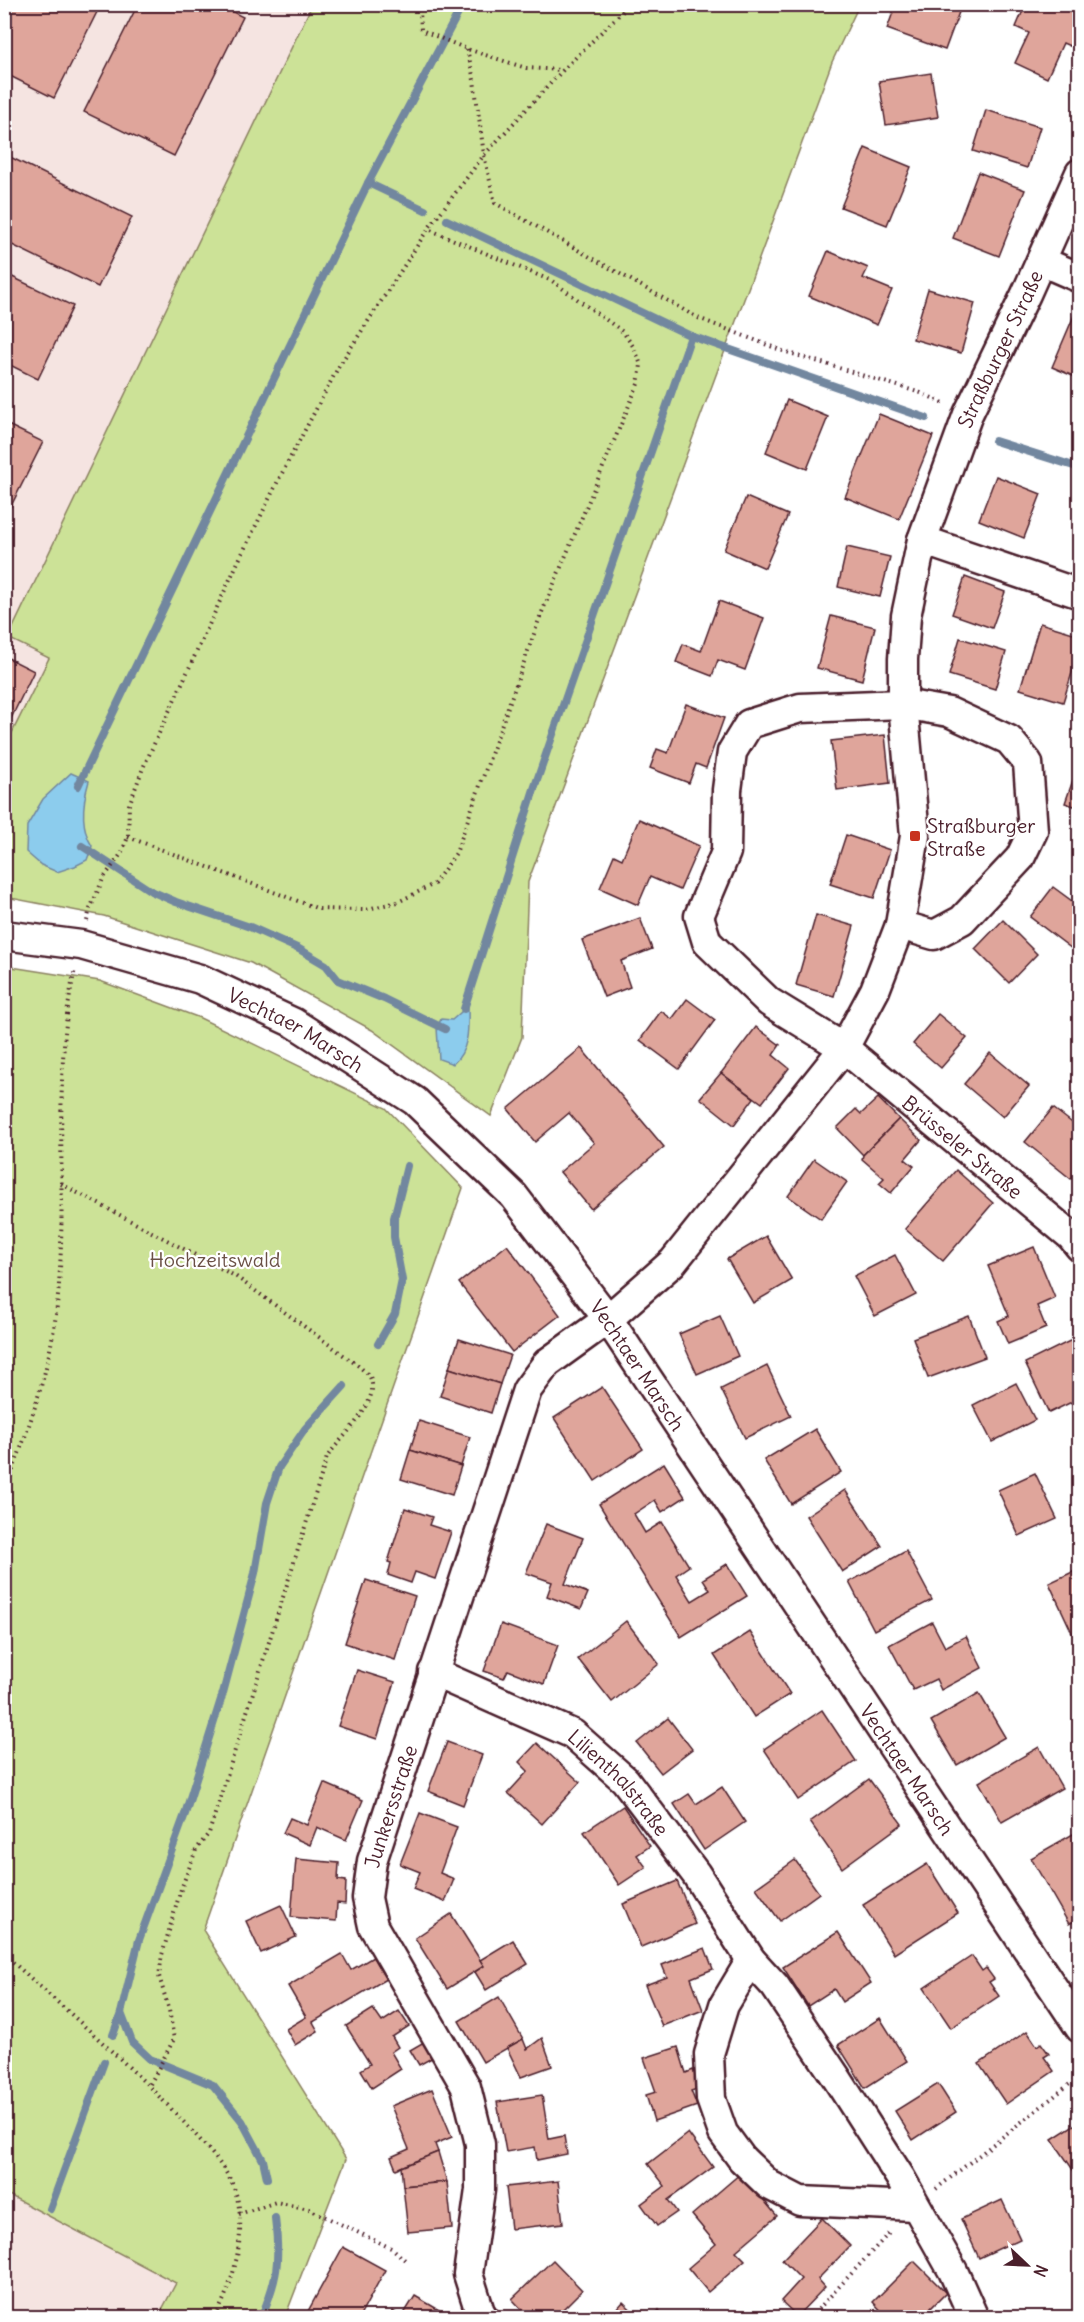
<svg xmlns="http://www.w3.org/2000/svg" width="1084" height="2322" viewBox="0 0 1084 2322" font-family="Delius,sans-serif">
<style>
.built{fill:#f5e4e1}
.green{fill:#cce297;stroke:#8b8061;stroke-width:1.5}
.water{fill:#8ccced;stroke:#72879f;stroke-width:1.5}
.lines{fill:none;stroke-linecap:round;stroke-linejoin:round}
.stream{stroke:#72879f;stroke-width:8}
.building{fill:#dfa59b;stroke:#4a1f2b;stroke-width:1.5}
.minor-casing{stroke:#4a1f2b;stroke-width:33}
.path{stroke:#4a1f2b;stroke-width:4;stroke-dasharray:1.5 4.5;stroke-linecap:butt}
.minor{stroke:#fff;stroke-width:28}
.poi-dot{fill:#c8321e;stroke:#fff;stroke-width:2}
.labels{text-anchor:middle;dominant-baseline:central;stroke-width:4.5;stroke-linejoin:round;paint-order:stroke}
.street-label{font-size:20px;fill:#4a1f2b;stroke:#fff}
.poi-label{font-size:20px;fill:#4a1f2b;stroke:#fff;text-anchor:start}
.park-label{font-size:20px;fill:#6a5046;stroke:#fff}
</style>
<rect width="100%" height="100%" fill="#fff"/>
<filter id="ink" filterUnits="userSpaceOnUse"><feTurbulence type="fractalNoise" baseFrequency=".0167" numOctaves="2"/><feDisplacementMap in="SourceGraphic" scale="12" xChannelSelector="R" yChannelSelector="G"/><feConvolveMatrix kernelMatrix="1 2 1 2 8 2 1 2 1" color-interpolation-filters="sRGB"/></filter>
<g filter="url(#ink)">
<g class="built">
<polygon points="5,5 312,5 8,638 49,658 5,749"/>
<polygon points="4,2193 177,2283 158,2317 5,2317"/>
</g>
<g class="green">
<polygon points="312,5 859,5 832,62 528,882 522,1037 491,1116 372,1030 251,963 104,916 5,897 4,749 49,658 8,638"/>
<polygon points="5,966 100,981 200,1018 386,1108 463,1188 203,1930 346,2159 285,2317 158,2317 176,2283 5,2193"/>
</g>
<g class="water">
<path d="M71,773L89,781C83,801 80,827 92,846L87,860L75,866L57,872L41,865L26,852L27,826L43,799Z"/>
<path d="M467,1001L468,1003C468,1025 471,1048 453,1064L439,1059L437,1028L441,1019L452,1020L461,1012Z"/>
</g>
<g class="lines">
<g class="stream">
<polyline points="368,183 425,210"/>
<polyline points="447,220 691,336 926,418"/>
<polyline points="995,441 1080,468"/>
<polyline points="78,786 368,183 463,4"/>
<polyline points="82,846 151,891 176,902 250,927 299,949 326,965 338,980 384,999 445,1029"/>
<polyline points="464,1009 534,789 691,336"/>
<polyline points="378,1344 395,1314 402,1280 394,1237 394,1218 407,1166"/>
<polyline points="113,2035 121,2013"/>
<polyline points="267,2178 263,2160 242,2121 213,2085 150,2059 132,2042 121,2013 139,1940 185,1814 223,1693 255,1573 267,1503 279,1467 305,1429 344,1386"/>
<polyline points="50,2209 104,2062"/>
<path d="M261,2318C278,2278 280,2261 275,2218"/>
</g>
</g>
<g class="building">
<polygon points="4,4 101,4 54,98 4,73"/>
<polygon points="138,4 217,4 243,17 174,156 84,112"/>
<polygon points="896,4 962,4 945,50 887,29"/>
<polygon points="1035,4 1080,4 1080,30 1072,47 1063,43 1047,78 1015,63 1029,33 1016,27 1025,6 1033,10"/>
<polygon points="931,73 938,117 886,125 879,81"/>
<polygon points="986,110 1040,127 1027,168 973,151"/>
<polygon points="865,148 911,167 887,225 841,207"/>
<polygon points="4,154 132,217 98,287 4,241"/>
<polygon points="978,172 1025,190 999,256 953,238"/>
<polygon points="828,251 868,268 863,278 892,290 877,325 809,296"/>
<polygon points="4,273 73,306 38,379 4,362"/>
<polygon points="928,289 975,303 961,353 913,339"/>
<polygon points="1076,311 1080,312 1080,379 1052,367"/>
<polygon points="787,400 828,417 807,469 766,452"/>
<polygon points="879,414 933,436 899,519 845,497"/>
<polygon points="4,423 43,442 4,520"/>
<polygon points="996,476 1041,494 1024,538 979,520"/>
<polygon points="746,497 788,515 765,568 724,550"/>
<polygon points="847,547 890,557 880,597 838,587"/>
<polygon points="965,577 1005,592 992,628 952,614"/>
<polygon points="719,601 764,618 745,670 718,660 712,676 676,662 683,644 701,651"/>
<polygon points="831,616 875,627 862,680 817,668"/>
<polygon points="1040,623 1080,635 1080,647 1063,702 1020,689"/>
<polygon points="960,638 1006,652 995,689 949,675"/>
<polygon points="4,656 34,671 4,733"/>
<polygon points="686,704 724,718 706,768 696,764 689,783 650,768 657,749 668,753"/>
<polygon points="885,735 890,783 837,790 831,741"/>
<polygon points="1080,760 1080,808 1065,803"/>
<polygon points="639,819 699,846 680,890 650,877 638,905 600,888 614,855 622,859"/>
<polygon points="846,835 890,850 874,898 830,884"/>
<polygon points="1053,887 1080,907 1080,939 1072,949 1030,917"/>
<polygon points="816,915 854,926 834,996 796,985"/>
<polygon points="640,918 652,949 621,961 630,987 604,997 582,940"/>
<polygon points="1003,920 1037,954 1009,983 975,949"/>
<polygon points="687,999 715,1020 679,1069 640,1040 661,1011 672,1019"/>
<polygon points="938,1014 967,1038 941,1068 913,1044"/>
<polygon points="756,1027 780,1045 773,1055 789,1068 762,1103 721,1073"/>
<polygon points="581,1048 664,1147 591,1209 560,1172 594,1143 569,1113 535,1142 508,1109"/>
<polygon points="990,1053 1029,1086 1003,1117 964,1084"/>
<polygon points="721,1073 754,1098 734,1125 700,1098"/>
<polygon points="878,1098 899,1119 863,1155 837,1128 856,1109 861,1114"/>
<polygon points="1053,1108 1080,1129 1080,1168 1071,1179 1025,1142"/>
<polygon points="899,1119 921,1140 905,1159 914,1166 891,1193 879,1183 884,1178 862,1159 863,1155"/>
<polygon points="814,1159 847,1182 821,1219 788,1196"/>
<polygon points="956,1170 993,1203 943,1261 905,1229"/>
<polygon points="766,1236 792,1280 753,1303 727,1259"/>
<polygon points="507,1245 560,1315 512,1352 459,1283"/>
<polygon points="1034,1247 1055,1298 1037,1306 1046,1328 1008,1344 998,1321 1009,1316 988,1266"/>
<polygon points="895,1255 916,1295 875,1316 854,1276"/>
<polygon points="720,1316 738,1356 697,1374 679,1334"/>
<polygon points="969,1316 985,1357 928,1378 913,1338"/>
<polygon points="1080,1336 1080,1398 1049,1413 1025,1363"/>
<polygon points="459,1339 510,1355 500,1384 449,1368"/>
<polygon points="767,1366 791,1416 745,1438 721,1389"/>
<polygon points="449,1368 500,1384 491,1413 440,1396"/>
<polygon points="1016,1383 1035,1420 992,1442 973,1405"/>
<polygon points="602,1387 643,1449 595,1481 554,1418"/>
<polygon points="419,1421 470,1437 461,1466 410,1450"/>
<polygon points="815,1429 841,1472 791,1504 764,1460"/>
<polygon points="410,1450 461,1466 452,1495 401,1479"/>
<polygon points="664,1463 685,1497 662,1512 655,1500 634,1514 645,1533 662,1522 689,1566 676,1575 692,1601 710,1590 703,1579 727,1564 747,1596 681,1637 599,1504"/>
<polygon points="1035,1473 1057,1519 1019,1536 998,1490"/>
<polygon points="845,1490 882,1546 842,1572 806,1516"/>
<polygon points="405,1508 432,1517 429,1525 451,1532 435,1579 415,1572 411,1583 388,1575 391,1563 388,1562"/>
<polygon points="546,1524 583,1538 565,1584 588,1593 581,1609 547,1596 552,1582 526,1573"/>
<polygon points="906,1551 932,1600 874,1630 849,1582"/>
<polygon points="1079,1569 1080,1639 1076,1641 1049,1583"/>
<polygon points="366,1580 415,1596 395,1660 345,1643"/>
<polygon points="626,1621 659,1664 612,1702 578,1659"/>
<polygon points="932,1622 945,1647 966,1636 982,1668 941,1690 936,1679 913,1690 889,1645"/>
<polygon points="501,1624 558,1645 544,1684 508,1670 504,1678 484,1671"/>
<polygon points="750,1632 790,1694 754,1717 714,1655"/>
<polygon points="357,1670 395,1682 377,1739 338,1726"/>
<polygon points="979,1693 1005,1737 957,1765 931,1721"/>
<polygon points="822,1710 856,1761 798,1800 764,1749"/>
<polygon points="668,1718 692,1749 661,1773 637,1743"/>
<polygon points="447,1742 482,1755 463,1805 428,1791"/>
<polygon points="537,1743 580,1782 542,1824 508,1793 528,1771 519,1762"/>
<polygon points="1039,1747 1062,1788 1002,1822 979,1782"/>
<polygon points="869,1779 902,1824 842,1868 810,1822"/>
<polygon points="324,1783 363,1800 346,1840 317,1827 310,1845 283,1833 290,1818 307,1825"/>
<polygon points="722,1787 745,1822 704,1850 674,1804 689,1794 696,1804"/>
<polygon points="623,1806 650,1846 637,1855 646,1867 619,1885 584,1832"/>
<polygon points="420,1813 457,1827 440,1873 454,1879 445,1902 413,1889 420,1872 400,1864"/>
<polygon points="1080,1830 1080,1918 1069,1924 1031,1858"/>
<polygon points="296,1859 339,1863 338,1880 346,1881 345,1904 337,1903 336,1921 291,1917"/>
<polygon points="795,1860 819,1893 780,1921 756,1888"/>
<polygon points="927,1864 958,1913 894,1954 863,1905"/>
<polygon points="677,1881 695,1924 641,1947 623,1904"/>
<polygon points="281,1905 296,1937 261,1953 246,1921"/>
<polygon points="451,1914 484,1966 447,1989 415,1938"/>
<polygon points="838,1932 871,1983 842,2002 834,1989 808,2006 783,1967"/>
<polygon points="513,1940 528,1964 486,1990 475,1972 484,1966 480,1960"/>
<polygon points="705,1948 713,1969 691,1978 703,2010 662,2026 645,1985 667,1977 662,1965"/>
<polygon points="342,1954 351,1970 373,1957 386,1979 313,2022 318,2031 295,2045 286,2029 306,2017 288,1986"/>
<polygon points="972,1956 982,1971 986,1968 994,1979 989,1982 999,1996 951,2028 924,1988"/>
<polygon points="499,1997 523,2039 483,2062 459,2021"/>
<polygon points="373,2009 382,2022 399,2011 409,2026 392,2037 398,2047 391,2052 401,2069 372,2088 361,2070 370,2064 346,2026"/>
<polygon points="880,2018 907,2061 865,2088 838,2045"/>
<polygon points="1027,2031 1037,2046 1041,2043 1049,2054 1044,2057 1054,2071 1006,2104 979,2064"/>
<polygon points="542,2038 552,2066 521,2077 507,2048 523,2039 527,2049"/>
<polygon points="429,2039 439,2054 419,2065 410,2050"/>
<polygon points="678,2047 686,2073 693,2070 700,2088 691,2091 697,2106 654,2121 646,2095 656,2092 644,2058"/>
<polygon points="938,2084 956,2112 913,2140 895,2111"/>
<polygon points="432,2089 452,2137 435,2144 438,2152 396,2169 391,2157 409,2149 391,2106"/>
<polygon points="542,2095 549,2139 564,2136 567,2154 537,2160 535,2147 506,2152 497,2102"/>
<polygon points="1080,2121 1080,2180 1052,2139"/>
<polygon points="688,2133 713,2167 668,2200 677,2212 657,2226 641,2204 665,2186 648,2164"/>
<polygon points="438,2152 447,2182 403,2186 401,2167"/>
<polygon points="741,2173 777,2216 736,2251 745,2260 708,2292 688,2268 716,2244 692,2215"/>
<polygon points="558,2181 563,2223 511,2229 506,2187"/>
<polygon points="447,2182 452,2228 408,2232 403,2186"/>
<polygon points="1002,2200 1020,2239 979,2258 961,2219"/>
<polygon points="822,2218 850,2246 818,2279 825,2287 797,2316 781,2301 801,2279 782,2260"/>
<polygon points="343,2247 385,2270 359,2318 315,2318 307,2313"/>
<polygon points="553,2260 582,2290 554,2318 530,2318 512,2299"/>
<polygon points="914,2261 946,2293 923,2316 924,2318 888,2318 873,2302"/>
<polygon points="415,2296 451,2317 451,2318 389,2318 393,2311 402,2317"/>
<polygon points="623,2302 640,2318 609,2318"/>
<polygon points="659,2310 666,2318 652,2318"/>
</g>
<g class="lines">
<g class="minor-casing">
<g id="minor">
<polyline points="1041,261 1080,278"/>
<polyline points="922,540 1080,594"/>
<path id="s1" d="M900,925L934,935L962,920L1020,858L1033,831L1028,763L1009,740L949,712L903,704L800,708L749,724L732,752L727,790L726,852L699,916L707,942L769,1002L844,1048L1071,1236L1080,1247"/>
<path id="s2" d="M4,935L81,945L200,979L294,1023L415,1101L514,1196L608,1319L1080,2028"/>
<path id="s3" d="M433,1672L573,1734L625,1780L696,1874L751,1960L775,1986L836,2077L900,2177L953,2271L974,2318"/>
<polyline points="751,1960 724,2005 709,2054 711,2099 723,2133 742,2159 769,2185 800,2201 915,2206"/>
<path id="s4" d="M484,2318L480,2312L468,2274L480,2190V2144L466,2087L373,1926L367,1898L372,1861L527,1390L547,1363L608,1319L673,1262L844,1048L875,990L900,925L915,836L903,704V659L906,616L922,540L968,414L1026,294L1080,173"/>
</g>
</g>
<g class="path">
<polyline points="422,4 420,11 421,30 467,49 526,68 562,70"/>
<polyline points="467,49 474,80 484,155 495,203 698,318 783,351 921,393 944,403"/>
<polyline points="128,837 319,909 363,910 398,902 434,884 456,853 540,617 638,384 641,365 635,349 623,332 552,281 428,229"/>
<polyline points="87,921 90,909 103,879 121,854 128,837 129,805 143,768 238,562 280,477 339,366 428,229 484,155 563,70 630,4"/>
<path d="M61,1184L235,1276L360,1367C363,1370 368,1374 370,1377C382,1402 340,1438 327,1457L209,1833L196,1850L181,1889L162,1955L159,1976L169,2010L174,2039L149,2086"/>
<path d="M4,1493C29,1429 52,1365 58,1296C68,1188 51,1076 75,969"/>
<path d="M4,1954C63,2008 124,2059 179,2117C195,2134 220,2160 231,2181C251,2222 235,2280 215,2318"/>
<polyline points="936,2189 1080,2076"/>
<polyline points="239,2214 276,2202 309,2209 393,2249 405,2260"/>
<polyline points="810,2318 891,2231"/>
</g>
<use href="#minor" class="minor"/>
</g>
</g>
<rect class="poi-dot" x="909" y="830" width="12" height="12" rx="3"/>
<g class="labels">
<g class="street-label">
<text stroke="none"><textPath href="#s4" startOffset="2184">Straßburger Straße</textPath></text>
<text stroke="none"><textPath href="#s2" startOffset="310">Vechtaer Marsch</textPath></text>
<text stroke="none"><textPath href="#s1" startOffset="1108">Brüsseler Straße</textPath></text>
<text stroke="none"><textPath href="#s2" startOffset="796">Vechtaer Marsch</textPath></text>
<text stroke="none"><textPath href="#s2" startOffset="1282">Vechtaer Marsch</textPath></text>
<text stroke="none"><textPath href="#s3" startOffset="220">Lilienthalstraße</textPath></text>
<text stroke="none"><textPath href="#s4" startOffset="546">Junkersstraße</textPath></text>
</g>
<g class="poi-label">
<text x="927" y="825">Straßburger<tspan x="927" dy="23">Straße</tspan></text>
</g>
<g class="park-label">
<text x="215" y="1259">Hochzeitswald</text>
</g>
</g>
<rect width="1084" height="2322" fill="none" stroke="#fff" stroke-width="24"/>
<rect x="12" y="12" width="1060" height="2298" fill="none" stroke="#4a1f2b" stroke-width="2" filter="url(#ink)"/>
<g transform="translate(1027 2265) rotate(113)" stroke="#ffffff" stroke-width="4.5" paint-order="stroke">
<path d="M0-4.5L10 22L0 15L-10 22Z" fill="#4a1f2b"/>
<text y="-9" font-size="16" font-weight="bold" text-anchor="middle" fill="#4a1f2b">N</text>
</g>
</svg>
